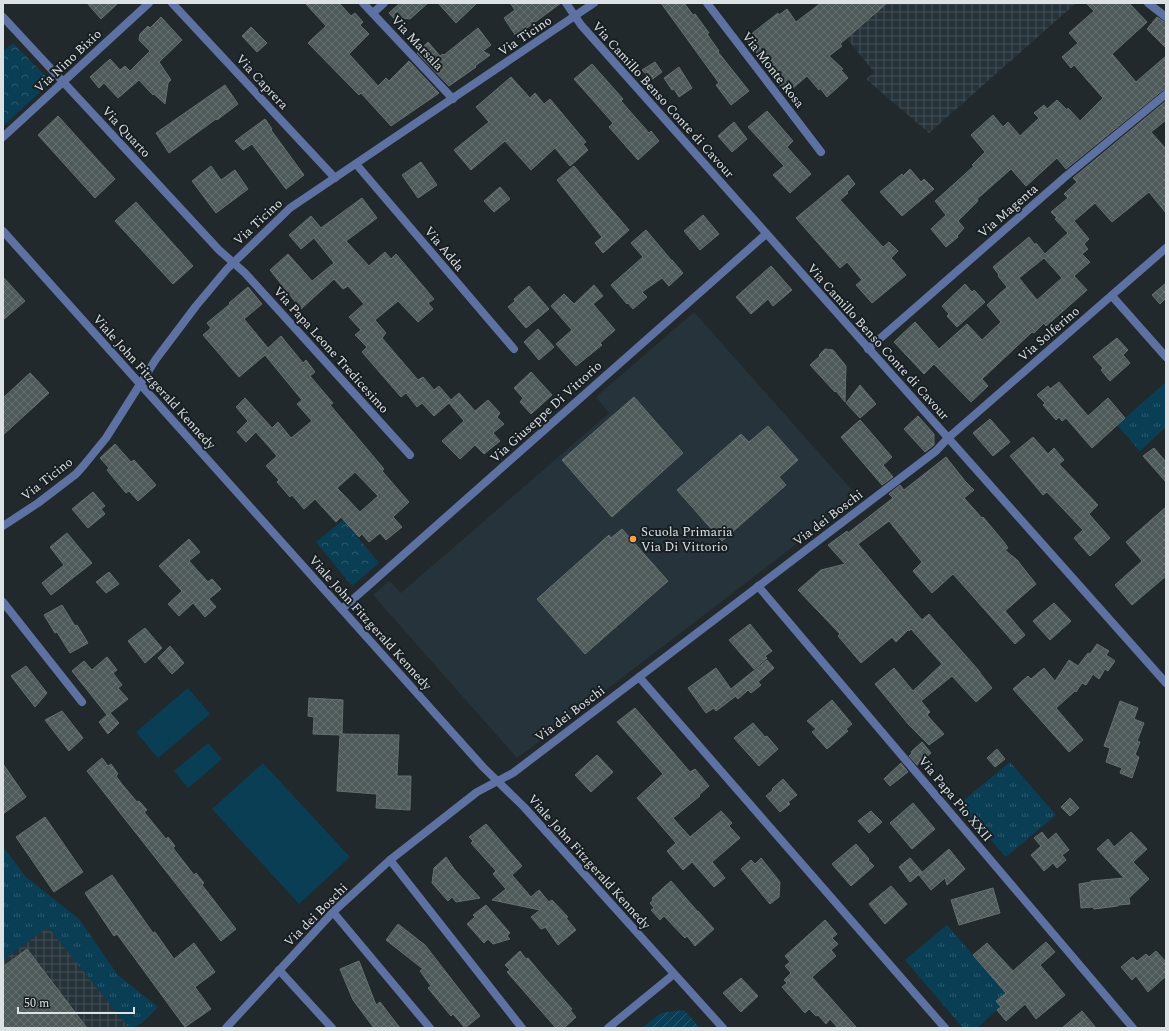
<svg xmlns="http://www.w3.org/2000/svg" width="1169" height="1031" viewBox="0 0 1169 1031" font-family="Spectral,serif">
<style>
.built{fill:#26333a}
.industrial{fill:url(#industrial-grid)}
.grass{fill:url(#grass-tufts)}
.forest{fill:url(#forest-crowns)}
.garden{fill:url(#garden-furrows)}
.pitch{fill:#0a3e55}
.building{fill:url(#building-cross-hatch);stroke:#656f70;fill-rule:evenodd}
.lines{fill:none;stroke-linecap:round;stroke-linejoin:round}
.service{stroke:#5d72a3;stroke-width:8}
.minor{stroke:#5d72a3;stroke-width:8}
.tertiary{stroke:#5d72a3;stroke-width:8}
.poi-dot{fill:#f7a248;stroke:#181f23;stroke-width:1.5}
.labels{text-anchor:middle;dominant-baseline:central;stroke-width:4;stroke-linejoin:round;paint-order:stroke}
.street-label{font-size:13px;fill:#dce1e3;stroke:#181f23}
.poi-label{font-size:13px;fill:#dce1e3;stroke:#181f23;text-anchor:start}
</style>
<defs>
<pattern id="industrial-grid" width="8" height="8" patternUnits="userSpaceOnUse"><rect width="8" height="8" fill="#26333a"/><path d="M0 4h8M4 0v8" fill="none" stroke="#455056"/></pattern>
<pattern id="grass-tufts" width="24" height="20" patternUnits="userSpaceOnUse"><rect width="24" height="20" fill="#0a3e55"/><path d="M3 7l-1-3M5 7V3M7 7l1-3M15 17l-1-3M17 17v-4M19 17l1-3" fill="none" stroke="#2d5a6d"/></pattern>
<pattern id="forest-crowns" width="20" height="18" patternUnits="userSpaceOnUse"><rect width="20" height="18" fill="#0a3e55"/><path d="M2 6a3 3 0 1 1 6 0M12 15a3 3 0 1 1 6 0" fill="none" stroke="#2d5a6d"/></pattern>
<pattern id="garden-furrows" width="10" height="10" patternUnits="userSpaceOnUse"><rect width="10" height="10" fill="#0a3e55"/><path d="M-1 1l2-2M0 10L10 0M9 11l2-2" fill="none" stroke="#2d5a6d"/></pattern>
<pattern id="building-cross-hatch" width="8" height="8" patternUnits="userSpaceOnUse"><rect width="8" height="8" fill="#4e5959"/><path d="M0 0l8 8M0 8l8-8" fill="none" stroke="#677171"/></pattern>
</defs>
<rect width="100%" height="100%" fill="#21292d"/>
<polygon class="built" points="694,312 858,497 517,758 373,595 389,581 401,593 609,413 596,397"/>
<g class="industrial">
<polygon points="822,3 1076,3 929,133 866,79 874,72 820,5"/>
<polygon points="48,927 129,1028 3,1028 3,960"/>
</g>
<g class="grass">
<polygon points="1166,382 1166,427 1140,451 1117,425"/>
<polygon points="1010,762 1056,815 1006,857 959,804"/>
<path d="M3,847L26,877L79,919L118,975L158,1007C151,1014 140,1028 129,1028L48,927L3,960Z"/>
<polygon points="947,925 1010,998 977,1028 963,1028 905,960"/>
</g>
<g class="forest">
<polygon points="13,43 51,82 3,126 3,51"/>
<polygon points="343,520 379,563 352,586 316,542"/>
</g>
<polygon class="garden" points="684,1010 700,1028 642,1028 661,1013"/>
<g class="pitch">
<polygon points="188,688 210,714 158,758 136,732"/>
<polygon points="208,743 222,759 188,788 174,771"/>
<polygon points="263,763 350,857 299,904 212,809"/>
</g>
<g class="building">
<polygon points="87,3 118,3 101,19"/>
<polygon points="305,3 339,3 351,16 355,13 363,22 360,25 369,34 349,54 378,86 386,78 389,81 409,61 439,93 391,126 361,93 359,95 308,43 326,26"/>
<polygon points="400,3 428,3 410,19 403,18 398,23 389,13"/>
<polygon points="438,3 477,3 456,23"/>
<polygon points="510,3 561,3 516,36 504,18 515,10"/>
<polygon points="661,3 684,3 693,15 695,14 709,33 707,34 719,51 718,52 749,91 731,105 716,85 719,83"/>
<polygon points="821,3 887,3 840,44 842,46 829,56 843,69 841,70 848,78 827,97 820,88 819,90 807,76 786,94 745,39 778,13 779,15 787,9 796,22"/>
<polygon points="1086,3 1129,3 1147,22 1112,54 1136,82 1166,56 1166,89 1163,90 1066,169 1057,158 1026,186 1011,169 977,199 978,201 958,221 964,228 957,236 958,237 946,247 931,229 946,215 935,201 974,166 972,165 985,152 971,135 993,115 1003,127 1008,122 1020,136 1039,118 1034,113 1044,105 1047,109 1057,100 1067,110 1068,108 1080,121 1103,98 1074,65 1071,68 1062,57 1078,43 1069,33 1094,11"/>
<polygon points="161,17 182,40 159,62 171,80 168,83 165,104 154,94 153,95 139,80 118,98 104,83 99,88 90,77 110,59 120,70 125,66 130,71 150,51 139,40 140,34 148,26 150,28"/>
<polygon points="1157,17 1166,23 1166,48 1147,29"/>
<polygon points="251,27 267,43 257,52 242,36"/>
<polygon points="478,28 491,45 483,51 490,55 475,66 476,67 449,86 417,53 428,42 440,56 443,54 444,55"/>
<polygon points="655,62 662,72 651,80 642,70"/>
<polygon points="592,64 623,99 621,101 649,133 651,131 659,141 638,160 609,127 613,123 574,79"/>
<polygon points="679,67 692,88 679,97 674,89 672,90 664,78"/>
<polygon points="511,77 530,98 535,93 544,104 550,99 586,142 583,144 588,150 570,166 555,148 531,170 505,141 471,170 454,150 489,122 476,107"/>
<polygon points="225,85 238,104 217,120 216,119 169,153 156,133"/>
<path d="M1166,101V120L1151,132L1166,149V213L1149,192L1112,222L1095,203L1074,221L1089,239L1084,244L1088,249L1082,254L1090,262L1074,276L1087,290L1046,326L1044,323L1034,333L1032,332L982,379L988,386L971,402L934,364L924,374L894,342L915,322L939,349L967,324L982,340L1001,322L987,305L1007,287L998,276L999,275L993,267L1029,237L1035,245L1036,243L1045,254L1068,233L1055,219L1057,218L1051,212L1068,198L1064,194L1077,182L1073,178ZM1044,258L1062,278L1037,300L1019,278Z"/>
<polygon points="767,111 793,141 787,147 811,174 790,193 773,175 784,166 748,127"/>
<polygon points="58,116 115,179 95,198 38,135"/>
<polygon points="265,119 272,129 271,130 304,175 286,189 252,144 243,150 235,141"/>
<polygon points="734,122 747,139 732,152 718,136"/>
<polygon points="421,162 437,185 418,198 402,175"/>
<polygon points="211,166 221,180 235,170 248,189 216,213 192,181"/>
<polygon points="574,166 629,230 603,253 595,243 602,237 557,180"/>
<polygon points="910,169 921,182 924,179 934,189 902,216 880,192 902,174 903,176"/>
<polygon points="848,175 855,184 847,192 848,193 840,200 883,247 889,242 898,251 891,258 906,275 872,303 856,285 862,280 847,262 840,268 796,218"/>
<polygon points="500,187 510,199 494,212 484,201"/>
<polygon points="362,198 377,218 346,241 369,266 385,252 391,259 396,254 434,299 428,303 433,309 418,322 398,301 375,320 386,333 382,338 418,380 423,377 434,390 439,386 451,400 459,393 475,411 488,400 500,413 497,417 504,424 493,433 500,441 484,454 475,445 460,459 442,441 464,421 449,403 434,416 422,403 417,407 406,393 401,397 362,352 367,347 355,335 361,330 349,317 364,304 348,286 343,289 334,279 301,309 270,270 288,254 312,281 334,263 314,238 301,249 289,235 311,216 321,228"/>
<polygon points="136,202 193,266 173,284 115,221"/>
<polygon points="703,215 719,234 700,250 684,231"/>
<polygon points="646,230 672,261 672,260 683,273 669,286 662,278 642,292 647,297 633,309 628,303 627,304 611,285 643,257 631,243"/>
<polygon points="771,266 792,290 773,306 768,299 751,314 736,297"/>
<polygon points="3,277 25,301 3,320"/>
<polygon points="1166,283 1166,298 1160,304 1152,295"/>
<polygon points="965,284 972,292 974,290 985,302 957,327 947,316 949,314 942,306"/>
<polygon points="594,285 603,296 593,304 615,330 600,343 602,345 576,366 556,344 572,330 551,306 564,294 574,304"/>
<polygon points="529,286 549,309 526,328 508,307 515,301 514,299"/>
<path d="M248,287L262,304L244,319L268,348L281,336L303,363L306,360L315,372L310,376L333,403L330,405L384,469L382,471L409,502L393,517L402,527L386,540L380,533L369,542L362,534L359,537L341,517L336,522L315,499L304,509L292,495L290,497L284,490L277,482L279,480L266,466L277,456L256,432L246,442L237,432L248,421L236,407L245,398L272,428L278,422L291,438L312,421L297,404L302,400L265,355L239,377L203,335L211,328L207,323L230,304L229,303ZM355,472L378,496L360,512L337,488Z"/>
<polygon points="538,329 554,347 539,360 524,342"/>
<polygon points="1117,338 1128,350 1123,355 1130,363 1110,381 1101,370 1103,368 1093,357"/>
<polygon points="825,349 833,350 846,366 845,402 836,391 835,392 810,365 820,356 819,355"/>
<polygon points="531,372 552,395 531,414 520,402 523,398 514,388"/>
<polygon points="30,373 49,393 3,435 3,398"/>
<polygon points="1059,382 1088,416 1108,398 1125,418 1092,448 1066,418 1062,421 1059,417 1056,420 1043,405 1045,403 1037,395 1048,386 1050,389"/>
<polygon points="860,385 876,404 860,418 846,403"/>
<polygon points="634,397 683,453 612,517 562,460"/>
<polygon points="918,416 934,434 934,445 925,452 904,429"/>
<polygon points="990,419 1010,442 993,456 973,433"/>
<polygon points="860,420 892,457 883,465 893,477 882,485 841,437"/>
<polygon points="768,426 798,460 779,477 786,485 722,541 677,490 741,434 749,442"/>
<polygon points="1033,437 1048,454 1054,448 1064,460 1059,464 1098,505 1089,514 1110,538 1090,556 1074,538 1083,530 1047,492 1043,495 1010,456"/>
<polygon points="115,444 131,462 134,460 156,485 138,501 129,491 126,493 107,470 109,468 100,458"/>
<polygon points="1154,448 1166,462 1166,482 1143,456"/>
<polygon points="946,457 965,481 974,490 964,498 982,518 983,517 1004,542 1008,548 1005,550 1017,560 1036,584 1005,611 1025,635 1015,644 953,574 932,593 913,571 922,562 889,521 858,544 922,620 929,614 980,672 980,673 992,688 976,702 952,676 921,701 930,712 927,715 944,734 929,745 909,725 875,684 894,668 913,691 942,664 911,629 909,631 908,630 896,642 892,637 861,663 838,636 840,634 798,590 821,570 845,564 828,545 847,531 848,533 893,498 889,494 900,485 904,490"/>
<polygon points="93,492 105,506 101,509 105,514 88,528 72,509"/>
<polygon points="1166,507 1166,576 1132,605 1115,585 1142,561 1126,542"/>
<polygon points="622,529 668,581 585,654 537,599 609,535 611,538"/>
<polygon points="67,533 92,563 51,595 42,583 64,565 50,547"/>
<polygon points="189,539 200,552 189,561 208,582 212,579 221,589 209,599 216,607 205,617 193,603 179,616 168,604 182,591 159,566"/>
<polygon points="109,572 119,584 106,593 96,582"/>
<polygon points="1054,603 1071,621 1050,640 1033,621"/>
<polygon points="62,605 75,626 77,625 88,643 70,653 57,632 55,633 44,615"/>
<polygon points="750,624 772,651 765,656 767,658 754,669 729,640"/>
<polygon points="145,628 162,648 145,663 128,641"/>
<polygon points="1097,644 1109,651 1106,655 1115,661 1108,671 1105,669 1099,679 1093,674 1086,685 1082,683 1076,692 1075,691 1056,708 1083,740 1069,752 1013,689 1028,676 1031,679 1044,668 1055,681 1069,660 1078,666 1088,653 1090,654"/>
<polygon points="170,646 184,663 172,674 158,658"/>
<polygon points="107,657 117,670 113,673 122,685 118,688 128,699 110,713 119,723 108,734 99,722 107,715 72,671 84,661 92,670"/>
<polygon points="767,660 774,668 758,682 761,685 751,693 748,690 738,699 734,694 736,696 716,711 714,708 706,713 688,688 716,668 731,689"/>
<polygon points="26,666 47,693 35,707 11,676"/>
<polygon points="309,698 343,700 342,734 399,735 397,776 411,776 410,810 376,808 377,794 337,791 340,735 313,734 314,717 308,716"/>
<polygon points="832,700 852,724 846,729 848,731 827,749 812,732 816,729 807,721"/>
<polygon points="1120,701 1138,708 1134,719 1144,723 1137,741 1140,742 1135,755 1139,757 1132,778 1120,773 1122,768 1106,762 1110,748 1104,746"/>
<polygon points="635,708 690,772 695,769 709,786 699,795 700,796 673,818 690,837 721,811 732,823 729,826 740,838 712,862 725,878 714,887 692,862 683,870 667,851 676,843 637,798 663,774 617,722"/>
<polygon points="62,711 83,738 69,751 45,720"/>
<polygon points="753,723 765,737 767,736 778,749 759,766 734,738"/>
<polygon points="922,742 931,753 917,765 909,756 912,753 911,752"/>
<polygon points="997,749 1005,759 995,767 987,758"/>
<polygon points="597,755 613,772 591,792 575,775"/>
<polygon points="102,758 108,766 111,764 118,774 116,776 121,783 137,802 139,801 147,810 144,812 166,839 168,837 175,846 173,848 194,875 196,873 204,883 202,885 236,929 221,941 87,771"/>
<polygon points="901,763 908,772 890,786 884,779"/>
<polygon points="3,764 26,797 3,814"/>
<polygon points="783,779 797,795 788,802 790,804 780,812 766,796 773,790 772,789"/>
<polygon points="1070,798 1079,808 1070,816 1061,807"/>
<polygon points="913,803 935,829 912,849 890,823"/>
<polygon points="871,811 882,822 869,833 858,821"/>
<polygon points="45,817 83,872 54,892 16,837"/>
<polygon points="486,824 522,866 512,875 531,897 539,890 549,902 552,900 568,917 566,918 576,930 558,945 546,928 549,926 541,929 531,917 540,910 492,900 506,889 493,874 496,871 471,843 473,841 469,837"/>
<polygon points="1042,832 1048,840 1056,833 1069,850 1062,855 1066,860 1057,868 1053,863 1044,871 1031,855 1041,846 1034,838"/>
<polygon points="1131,832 1147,849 1133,862 1149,879 1129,898 1130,904 1118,905 1118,906 1094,909 1093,907 1081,908 1079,884 1091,882 1091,881 1124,878 1097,849 1108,839 1114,847"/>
<polygon points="856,844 869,859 868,860 874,866 851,886 832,864"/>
<polygon points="949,849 965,869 947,885 945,878 931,890 919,875"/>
<polygon points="446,857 455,870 480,898 456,902 452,897 448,901 432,883 434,868"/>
<polygon points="761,858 780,882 779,897 770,904 741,869 751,860 755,864"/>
<polygon points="910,858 922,872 910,882 899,867"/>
<polygon points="112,875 153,933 155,932 174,959 194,943 215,972 195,987 211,1009 185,1027 117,934 114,936 85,893"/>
<polygon points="671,881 698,912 698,911 714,929 695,946 687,936 685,938 664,916 660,920 651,910 654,908 650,903 653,900 652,898"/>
<polygon points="891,886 907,904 885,924 869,904"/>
<polygon points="993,888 1000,913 959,925 951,900"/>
<polygon points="486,905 510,933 507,936 510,939 493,944 488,939 484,943 467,924 475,917 473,915"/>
<polygon points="825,920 837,934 832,938 838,944 831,950 836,956 812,977 857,1028 838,1028 830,1019 826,1024 818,1015 816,1016 809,1009 805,1013 782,987 787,983 784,980 791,973 785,966 790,962 785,956"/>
<polygon points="398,924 425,945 480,1016 465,1028 453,1014 451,1016 428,988 431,986 420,971 423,969 386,940"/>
<polygon points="1046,942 1055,952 1040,965 1065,995 1036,1019 1025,1004 1006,1021 997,1010 1001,1007 996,1001 1006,993 973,955 987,943 1013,971"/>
<polygon points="27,949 87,1028 3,1028 3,967"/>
<polygon points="520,951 526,959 528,958 543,976 572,1009 570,1010 576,1017 564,1028 556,1028 507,972 510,970 505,965"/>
<polygon points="1156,951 1166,962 1166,976 1148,992 1136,976 1132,980 1121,967 1133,957 1137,961 1146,954 1149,957"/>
<polygon points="359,961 376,1005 380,1002 400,1028 374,1028 353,1000 340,969"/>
<polygon points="741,978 758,996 741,1012 723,993"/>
<polygon points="1082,1011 1096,1028 1062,1028"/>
</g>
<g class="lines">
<g class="service">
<polyline points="1148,3 1166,17"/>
<polyline points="1112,296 1166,357"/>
<polyline points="390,860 522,1028"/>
</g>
<g class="minor">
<polyline points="172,3 335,178"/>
<polyline points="363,3 453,99"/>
<polyline points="707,3 821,152"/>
<polyline points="373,13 384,3"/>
<polyline points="3,17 219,250 245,273 410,455"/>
<polyline points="3,137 149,3"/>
<polyline points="356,164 514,349"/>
<polyline points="3,231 483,767 524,807 723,1028"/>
<polyline points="868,349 1065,177 1166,94"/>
<polyline points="3,526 38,503 76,474 84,465 106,438 156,359 196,306 227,269 290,208 594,3"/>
<polyline points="758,586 1133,1028"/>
<polyline points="3,602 82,702"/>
<polyline points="342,609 766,234"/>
<polyline points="639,677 945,1028"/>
<polyline points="333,912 430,1028"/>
<polyline points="279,970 332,1028"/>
<polyline points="226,1028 333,912 390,860 477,792 513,773 936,451 948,438 1166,248"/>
<polyline points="608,1028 674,974"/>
</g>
<polyline class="tertiary" points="566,3 581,25 1166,683"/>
</g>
<circle class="poi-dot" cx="633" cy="539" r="4"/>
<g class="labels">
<g class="street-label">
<text transform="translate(525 36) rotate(-34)">Via Ticino</text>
<text transform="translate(417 43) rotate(47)">Via Marsala</text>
<text transform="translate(68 61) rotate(-43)">Via Nino Bixio</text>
<text transform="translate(773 70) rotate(52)">Via Monte Rosa</text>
<text transform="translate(262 82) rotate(47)">Via Caprera</text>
<text transform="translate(663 100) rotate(48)">Via Camillo Benso Conte di Cavour</text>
<text transform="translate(126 132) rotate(47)">Via Quarto</text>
<text transform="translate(1008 211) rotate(-41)">Via Magenta</text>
<text transform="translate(258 222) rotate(-43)">Via Ticino</text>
<text transform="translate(444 249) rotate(50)">Via Adda</text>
<text transform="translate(1049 334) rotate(-41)">Via Solferino</text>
<text transform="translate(878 342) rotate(48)">Via Camillo Benso Conte di Cavour</text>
<text transform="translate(331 350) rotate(48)">Via Papa Leone Tredicesimo</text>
<text transform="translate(154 382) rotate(48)">Viale John Fitzgerald Kennedy</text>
<text transform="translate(546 412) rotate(-42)">Via Giuseppe Di Vittorio</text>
<text transform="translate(47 479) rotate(-38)">Via Ticino</text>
<text transform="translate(828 518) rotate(-37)">Via dei Boschi</text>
<text transform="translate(370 623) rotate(48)">Viale John Fitzgerald Kennedy</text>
<text transform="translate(570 714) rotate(-37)">Via dei Boschi</text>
<text transform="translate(955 799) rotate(50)">Via Papa Pio XXII</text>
<text transform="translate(589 862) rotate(48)">Viale John Fitzgerald Kennedy</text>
<text transform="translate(316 915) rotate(-45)">Via dei Boschi</text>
</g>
<g class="poi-label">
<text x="641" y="532">Scuola Primaria<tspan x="641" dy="15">Via Di Vittorio</tspan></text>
</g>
</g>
<rect width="1169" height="1031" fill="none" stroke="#dce1e3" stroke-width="8"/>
<path d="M18 1007v6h116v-6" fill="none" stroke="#dce1e3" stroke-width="2"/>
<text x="24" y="1007" font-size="12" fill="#dce1e3" stroke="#181f23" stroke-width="3" paint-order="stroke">50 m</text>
</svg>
